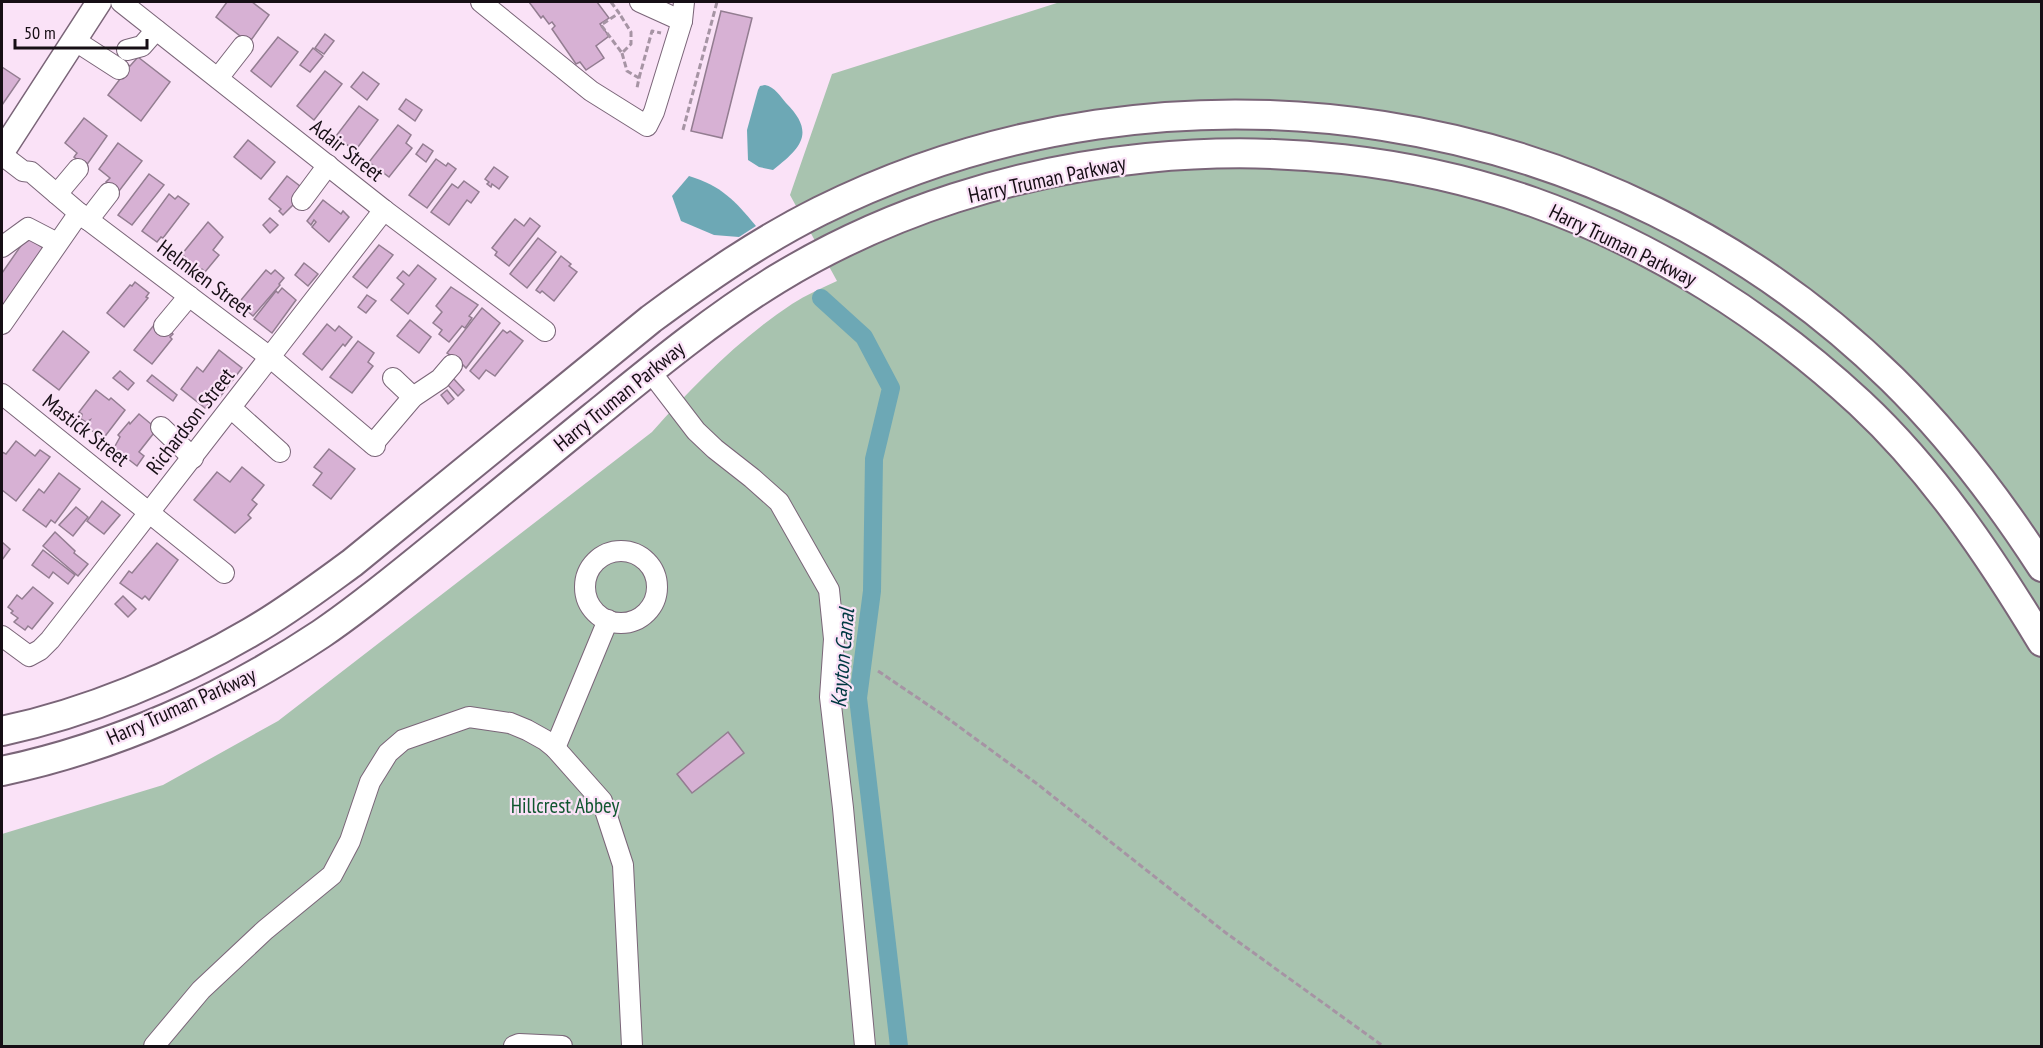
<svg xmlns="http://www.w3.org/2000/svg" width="2043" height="1048" viewBox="0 0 2043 1048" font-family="'PT Sans Narrow',sans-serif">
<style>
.green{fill:#a8c3af}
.water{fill:#6da8b5}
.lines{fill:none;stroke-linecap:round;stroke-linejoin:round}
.canal{stroke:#6da8b5;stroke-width:18}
.building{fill:#d7b1d4;stroke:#937d91;stroke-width:1.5}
.minor-casing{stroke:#7a6578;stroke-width:22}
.major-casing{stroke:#7a6578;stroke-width:27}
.highway-casing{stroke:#7a6578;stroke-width:32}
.path{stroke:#a694a4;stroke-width:3;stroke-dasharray:6 3;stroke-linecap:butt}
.minor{stroke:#fff;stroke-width:20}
.major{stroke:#fff;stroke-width:24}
.highway{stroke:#fff;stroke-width:28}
.labels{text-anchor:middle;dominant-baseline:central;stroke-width:4.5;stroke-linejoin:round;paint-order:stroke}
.street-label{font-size:21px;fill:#160e15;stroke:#fae2f7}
.park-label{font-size:21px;fill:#10562f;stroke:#fae2f7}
.water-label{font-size:22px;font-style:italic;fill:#003942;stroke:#fae2f7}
</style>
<rect width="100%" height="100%" fill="#fae2f7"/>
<path class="green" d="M1060,2H2041V1046H2V834L163,785L278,721L652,432C694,385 739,339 792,304C806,295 822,288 837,281L790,195L832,74Z"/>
<g class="water">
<path d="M765,85C775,87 780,96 786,103C816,133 801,148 773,170L759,167L748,160L747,130L758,90L760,86Z"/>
<path d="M689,176C722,186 735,201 756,226L739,237L714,235L681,221L672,196Z"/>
</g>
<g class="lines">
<polyline class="canal" points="821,298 864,337 891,388 874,459 872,591 858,698 899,1046"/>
</g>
<g class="building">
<polygon points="227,2 252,2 269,15 249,43 216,17"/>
<polygon points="529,2 597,2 609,18 600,24 609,36 596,46 604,58 586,70 580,62 576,64 552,29 555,26 552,22 549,24 543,16 541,18"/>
<polygon points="721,11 752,18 722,138 691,131"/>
<polygon points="325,34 334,41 324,54 315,48"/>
<polygon points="278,37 298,52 271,87 251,71"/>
<polygon points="313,48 323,56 310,72 300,65"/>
<polygon points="138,57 170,82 141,121 108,95 120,79 118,77 127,64 130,66"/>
<polygon points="2,67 20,79 2,105"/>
<polygon points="325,71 342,84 314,120 297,106"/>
<polygon points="363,72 379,84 367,100 351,87"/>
<polygon points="406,99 422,110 415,121 399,109"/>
<polygon points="359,106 378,120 355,151 336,136"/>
<polygon points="84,118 107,136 86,166 74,157 77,153 65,143"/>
<polygon points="398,125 411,135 406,143 412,148 389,177 369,162"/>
<polygon points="248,140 275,162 261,179 234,157"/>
<polygon points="118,143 142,161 119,191 106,182 110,178 99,169"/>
<polygon points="423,144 433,151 426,162 416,154"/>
<polygon points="436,159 446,166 448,163 456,169 427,208 409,195"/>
<polygon points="494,167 508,177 499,189 492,184 491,187 487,184 489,182 485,179"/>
<polygon points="149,174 164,185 132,225 118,215"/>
<polygon points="287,176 305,190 295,206 293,205 283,215 279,211 281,209 269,199"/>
<polygon points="464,181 479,192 471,203 467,200 449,225 431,212 452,184 458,188"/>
<polygon points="169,194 175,199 178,196 189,204 163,238 161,237 157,242 142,231"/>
<polygon points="323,200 341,214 343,211 349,217 329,242 312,227 316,222 314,220 311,225 307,221"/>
<polygon points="270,218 278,225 270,233 263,225"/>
<polygon points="530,218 540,226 509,266 495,255 497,252 492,248 515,219 524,226"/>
<polygon points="208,222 223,237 213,250 219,255 205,272 202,269 197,275 181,262 185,257 182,254"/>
<polygon points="27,237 43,248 2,309 2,273"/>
<polygon points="538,238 556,252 527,288 510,274"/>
<polygon points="379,245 393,255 367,288 353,277"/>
<polygon points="561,256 571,264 569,266 577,272 554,301 542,291 540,293 536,290"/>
<polygon points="304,263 318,274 308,286 295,275"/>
<polygon points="418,265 436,279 408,314 391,300 404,284 397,278 403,271 409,276"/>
<polygon points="266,270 271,274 275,270 284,278 279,284 280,285 253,316 244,308 245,307 242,304 244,302 241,300"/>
<polygon points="135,282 149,293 146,297 148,298 124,327 107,313 130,285 132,286"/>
<polygon points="451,287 478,305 469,316 472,318 465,328 462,326 449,342 439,334 442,330 433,323 442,312 436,306"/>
<polygon points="282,288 296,300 272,333 254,319 276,291 278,293"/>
<polygon points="367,295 376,301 366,313 358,307"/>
<polygon points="482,308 500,323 466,368 463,365 459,371 446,361 450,355 447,353"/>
<polygon points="410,320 431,337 419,353 397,336"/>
<polygon points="327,324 335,331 339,326 352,337 345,346 343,344 322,370 303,354"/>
<polygon points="154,325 160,330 163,325 173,334 170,337 172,339 152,364 134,350"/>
<polygon points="503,330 507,333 510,331 523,341 495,376 486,370 479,379 470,371"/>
<polygon points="63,331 89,352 59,390 33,370"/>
<polygon points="358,341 374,353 368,362 373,366 352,393 330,377"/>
<polygon points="219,350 242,368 220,397 216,395 205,408 181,389 197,367 203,372"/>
<polygon points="120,371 134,383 128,390 113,378"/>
<polygon points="152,375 177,395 173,401 147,381"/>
<polygon points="453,378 464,390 458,396 447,384"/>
<polygon points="96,390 109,400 111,398 125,410 103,439 86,426 90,420 86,422 81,419 82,414 79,412"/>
<polygon points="447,390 454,399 448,404 441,395"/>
<polygon points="139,414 157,429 139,452 144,456 137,466 114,448 120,437 118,435 129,422 130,424"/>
<polygon points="16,441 35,456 40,450 50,457 16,501 2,490 2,452 6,454"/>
<polygon points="329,449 355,469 331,499 313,485 322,473 314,467"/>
<polygon points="242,467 264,485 252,500 257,504 248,515 251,518 235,533 194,500 217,472 230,482"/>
<polygon points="59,473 80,489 55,523 51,520 46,527 23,510 39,489 44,493"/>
<polygon points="102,501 120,515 104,534 87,521"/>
<polygon points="76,507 88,517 73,536 59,525"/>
<polygon points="55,532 75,551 74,553 88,564 78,576 43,546"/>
<polygon points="2,542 10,549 2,560"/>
<polygon points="157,543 178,560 149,600 145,596 142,599 120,583 129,571 132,573"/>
<polygon points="43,550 75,575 68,584 53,572 49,578 32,565"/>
<polygon points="33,587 53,603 32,629 28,626 25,630 14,622 18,618 11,613 13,611 8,607 17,595 22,599"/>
<polygon points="123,596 136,609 128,617 115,604"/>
<polygon points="728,732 744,753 692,793 677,774"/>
</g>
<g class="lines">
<g class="minor-casing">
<g id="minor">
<polyline points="121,2 384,210 545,331"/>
<polyline points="481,2 591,91 647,126 654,112 682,21 640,2"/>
<polyline points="682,21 684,2"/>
<polyline points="74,40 119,69"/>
<polyline points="127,50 142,46 156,30"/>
<polyline points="218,78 243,46"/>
<polyline points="2,155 23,171 31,172 79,213 271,358 375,446"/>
<polyline points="57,194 78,169"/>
<polyline points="302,200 328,165"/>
<polyline points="88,220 109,193"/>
<polyline points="2,247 28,228 57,243"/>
<polyline points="2,324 79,213"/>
<polyline points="164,326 189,296"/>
<polyline points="650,371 696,431 715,449 752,478 779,502 829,590 834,639 830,697 843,808 865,1046"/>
<polyline points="393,378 413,397"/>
<polyline points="2,394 224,573"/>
<polyline points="231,408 280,452"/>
<polyline points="161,427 193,458"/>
<polyline points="373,444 413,397 440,379 452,365"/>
<circle cx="621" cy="587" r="36"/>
<polyline points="2,636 29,656 40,650 50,640 384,210"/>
<polyline points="555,748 608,620"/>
<polyline points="154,1046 201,990 265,930 332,875 350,841 370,782 388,753 403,740 469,717 510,723 527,730 545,740 555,748 602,801 623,865 632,1046"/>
<polyline points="514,1046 519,1044 562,1046"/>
</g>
</g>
<g class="major-casing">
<polyline id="major" points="2,152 99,2"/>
</g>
<g class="highway-casing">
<g id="highway">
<path d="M2,731C87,713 176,676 251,632C286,612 319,587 352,563L651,319C705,279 760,241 820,211C1172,36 1611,103 1892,379C1949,435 1998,499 2042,567"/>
<path d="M2,771C115,747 225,698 321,634C364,605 404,571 445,538C495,497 544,457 594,416C653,368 712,319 777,279C999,144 1289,117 1533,202C1654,245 1766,316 1860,403C1933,471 1990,556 2042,642"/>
</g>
</g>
<g class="path">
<polyline points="611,2 619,13 601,25 622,53 631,44 631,32 619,13"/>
<polyline points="622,53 627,71 639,78 637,88"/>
<polyline points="639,78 652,31 661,33"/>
<polyline points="683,130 717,2"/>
<polyline points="878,671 943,715 1036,783 1226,933 1383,1046"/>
</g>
<use href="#minor" class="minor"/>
<use href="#major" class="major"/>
<use href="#highway" class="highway"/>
</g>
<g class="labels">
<g class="street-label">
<text transform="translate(347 150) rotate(38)">Adair Street</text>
<text transform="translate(1047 179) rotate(-12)">Harry Truman Parkway</text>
<text transform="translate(1623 245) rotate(26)">Harry Truman Parkway</text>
<text transform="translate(205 278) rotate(37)">Helmken Street</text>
<text transform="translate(619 396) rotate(-39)">Harry Truman Parkway</text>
<text transform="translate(190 421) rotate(-52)">Richardson Street</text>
<text transform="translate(86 430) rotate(38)">Mastick Street</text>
<text transform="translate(181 706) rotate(-24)">Harry Truman Parkway</text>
</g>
<g class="park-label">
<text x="565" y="805">Hillcrest Abbey</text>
</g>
<g class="water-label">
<text transform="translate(842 658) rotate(-85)">Kayton Canal</text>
</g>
</g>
<rect width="2043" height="1048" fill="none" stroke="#160e15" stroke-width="6"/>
<path d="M15 39v9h132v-9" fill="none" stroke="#160e15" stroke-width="3"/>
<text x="24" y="39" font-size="18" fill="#160e15" stroke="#fae2f7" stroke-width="4.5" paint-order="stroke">50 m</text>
</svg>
